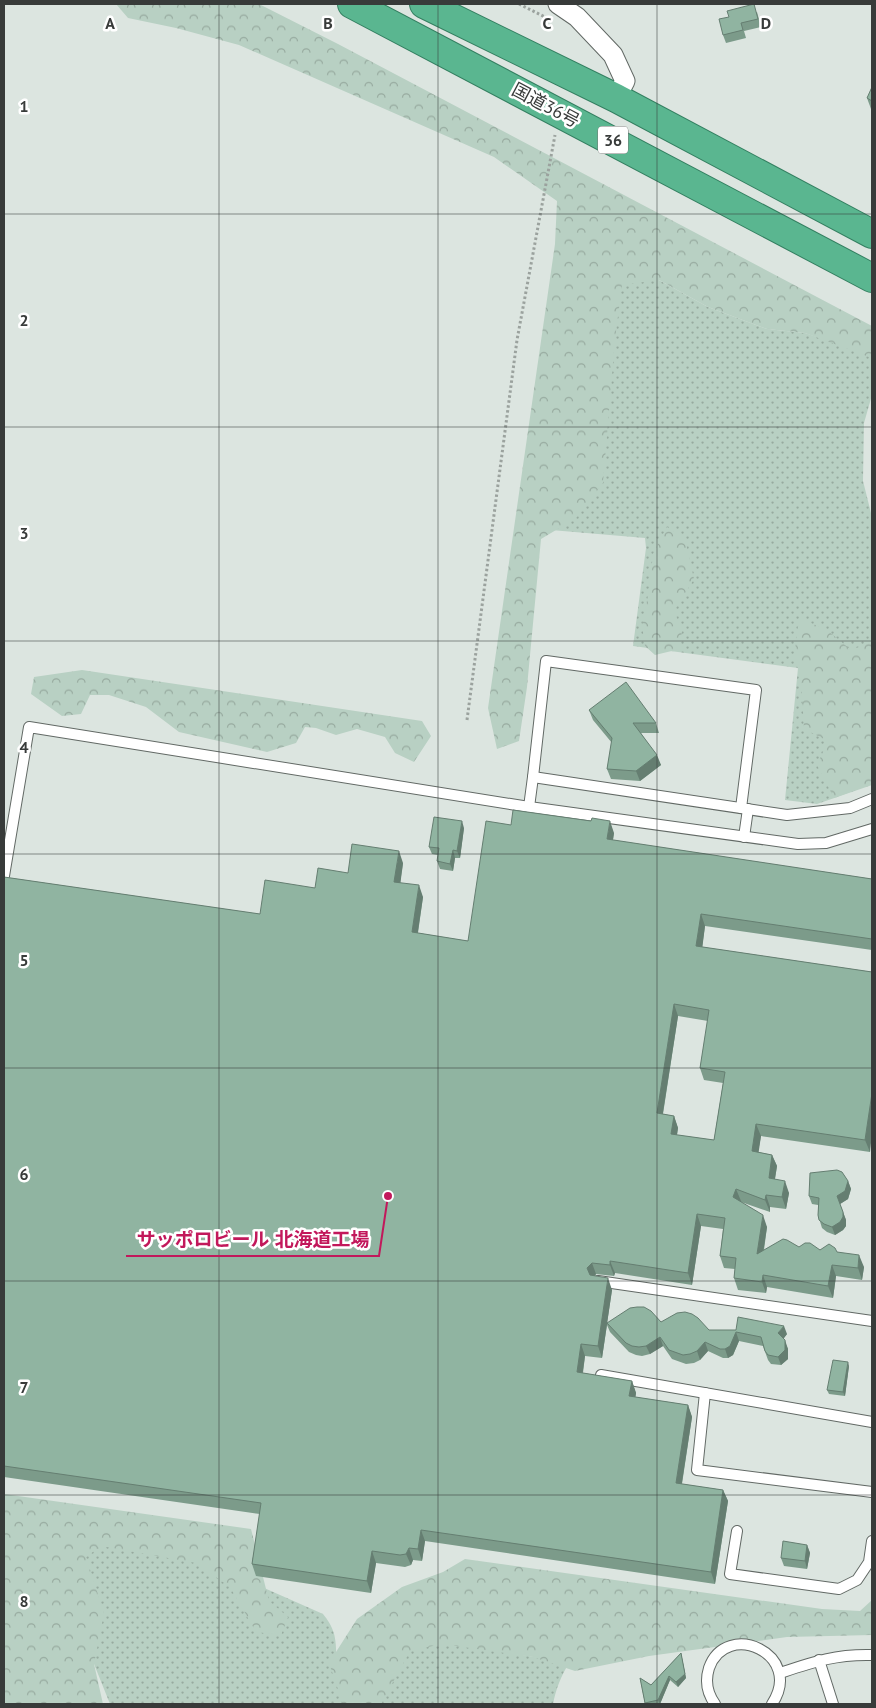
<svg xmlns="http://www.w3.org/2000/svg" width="876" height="1708" viewBox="0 0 876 1708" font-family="'PT Sans','Noto Sans JP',sans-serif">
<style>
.grass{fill:url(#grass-dots)}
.forest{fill:url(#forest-crowns)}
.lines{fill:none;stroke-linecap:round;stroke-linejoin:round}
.service-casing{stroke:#626965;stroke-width:12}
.minor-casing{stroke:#626965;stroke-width:21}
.trunk-casing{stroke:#337f60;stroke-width:30}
.path{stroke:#9ba29e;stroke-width:3;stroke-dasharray:2.5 2.5;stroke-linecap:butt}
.service{stroke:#fff;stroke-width:10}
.minor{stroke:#fff;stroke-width:19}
.trunk{stroke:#5ab690;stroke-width:28}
.wall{fill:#7c9b8a;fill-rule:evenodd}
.shaded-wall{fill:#657e71}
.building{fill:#90b4a1;stroke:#657e71;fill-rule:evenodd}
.grid{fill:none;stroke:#383b3a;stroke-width:1;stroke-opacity:0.55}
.labels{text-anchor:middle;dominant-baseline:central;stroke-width:5;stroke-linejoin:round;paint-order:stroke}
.shield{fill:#fff;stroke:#747675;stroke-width:1}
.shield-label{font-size:16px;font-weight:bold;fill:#383b3a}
.street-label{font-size:18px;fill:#383b3a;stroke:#fff}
.grid-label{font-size:16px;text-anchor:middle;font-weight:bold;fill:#383b3a;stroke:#fff;stroke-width:5;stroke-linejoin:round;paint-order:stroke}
.leader{fill:none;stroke:#c2185b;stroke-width:2}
.callout-dot{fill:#c2185b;stroke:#fff;stroke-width:2}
.callout-label{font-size:19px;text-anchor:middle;font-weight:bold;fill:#c2185b;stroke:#fff;stroke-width:5;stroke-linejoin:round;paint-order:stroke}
</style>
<defs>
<pattern id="grass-dots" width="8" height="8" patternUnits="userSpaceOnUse" patternTransform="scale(1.25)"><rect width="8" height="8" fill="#b8d0c3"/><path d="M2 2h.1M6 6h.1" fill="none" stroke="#97aa9f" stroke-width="1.8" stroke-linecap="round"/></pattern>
<pattern id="forest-crowns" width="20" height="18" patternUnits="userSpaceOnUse" patternTransform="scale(1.25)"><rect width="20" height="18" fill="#b8d0c3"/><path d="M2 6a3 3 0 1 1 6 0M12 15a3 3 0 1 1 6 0" fill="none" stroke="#97aa9f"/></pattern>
</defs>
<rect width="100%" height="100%" fill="#dce5e0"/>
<g class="grass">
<polygon points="648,274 708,307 767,329 805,333 872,355 872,395 864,423 863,481 872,517 872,785 817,804 785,800 798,668 633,646 646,548 645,538 539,529 622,276"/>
<path d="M142,1534L323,1614C341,1636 333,1646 339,1671C341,1680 355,1696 361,1704H110L94,1664L82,1565L86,1548Z"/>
<path d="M428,1639L569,1663C561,1676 556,1689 553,1704H376L388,1654Z"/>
</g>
<g class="forest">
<polygon points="116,4 259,4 338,44 872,326 872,358 805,333 767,329 708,307 659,280 622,285 615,339 603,483 576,518 541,539 527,687 519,741 497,749 488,708 555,244 557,201 494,157 239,45 176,28 128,18"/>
<polygon points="667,527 685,539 694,579 674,611 682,630 680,649 655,655 645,646 642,625 649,591 653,554"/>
<polygon points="799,618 827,630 851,650 872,642 872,784 834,798 817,765 828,741 804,729 801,677 794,658"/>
<polygon points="82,670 422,721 431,736 414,762 395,753 385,737 357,729 336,735 316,728 305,727 296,743 267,752 179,732 146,707 109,695 90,695 81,714 62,716 31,694 34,677"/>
<polygon points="4,1494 251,1529 269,1601 288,1617 281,1635 256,1632 230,1587 196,1563 101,1546 86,1557 104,1613 94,1664 103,1704 4,1704"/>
<polygon points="465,1559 822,1609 860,1611 872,1600 872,1635 787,1637 649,1656 575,1671 533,1657 442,1644 410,1651 381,1704 343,1704 329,1663 357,1619 402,1587 443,1572"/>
</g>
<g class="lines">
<g class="service-casing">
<g id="service">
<polyline points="533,777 546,661 756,690 741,808"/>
<polyline points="529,807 533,777 787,815 850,808 872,799"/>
<polyline points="744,837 748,809"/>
<polyline points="4,876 29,727 529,807 798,844 826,843 872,829"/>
<polyline points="598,1281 872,1321"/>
<polyline points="601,1375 872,1422"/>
<polyline points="705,1393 697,1470 872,1492"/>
<polyline points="737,1531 730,1574 839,1589 857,1580 869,1562 872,1541"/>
<polyline points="819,1660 833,1704"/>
<path d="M780,1673C813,1662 836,1654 872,1655"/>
<path d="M715,1704C707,1693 705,1681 709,1668C726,1619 805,1654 772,1704"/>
</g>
</g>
<g class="minor-casing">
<polyline id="minor" points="558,4 577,17 613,55 625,81 616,98"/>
</g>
<g class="trunk-casing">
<g id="trunk">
<polyline points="352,4 872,278"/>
<polyline points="424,4 616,98 872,234"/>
</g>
</g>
<g class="path">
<polyline points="519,4 545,17"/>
<polyline points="467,720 517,340 555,135"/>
</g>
<use href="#service" class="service"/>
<use href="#minor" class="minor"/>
<use href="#trunk" class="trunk"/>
</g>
<g class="wall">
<polygon points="757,12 761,27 744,31 746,38 726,43 723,35"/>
<polygon points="872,87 872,110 871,109 867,98"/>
<polygon points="589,710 656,723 659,733 641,733 661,765 640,781 611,779 607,769 612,743 593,720"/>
<path d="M511,825L614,833L613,840L872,879V950L705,926L702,947L872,972L870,1152L761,1136L758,1152L772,1155L777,1166L775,1179L789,1193L786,1209L770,1207V1212L741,1202L767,1227L764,1250L799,1247L837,1252L864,1267L862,1280L836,1276L833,1298L767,1287L766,1293L738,1290L734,1278L735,1269L724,1268L720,1256L723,1229L701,1226L692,1285L615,1273L614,1276L596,1274L595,1276L612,1290L607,1323L661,1322L709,1330L787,1334L783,1339L788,1349V1359L781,1365L771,1364L768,1360L763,1346L739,1341L733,1355L728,1358H723L708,1351L700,1360L694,1363L686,1364L672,1359L663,1346L650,1354L642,1356L636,1355L629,1352L610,1332L607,1325L602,1358L585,1356L583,1373L632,1381L636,1393L635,1397L688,1405L692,1417L682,1484L723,1490L728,1501L715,1584L425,1541L422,1561L413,1560L411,1565L405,1567L376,1563L371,1593L256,1576L252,1564L260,1514L4,1477V877L260,914L348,873L403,863L400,883L423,897L418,933L468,941ZM678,1016L708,1021L700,1068L704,1080L723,1083L714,1140L677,1135L678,1128L674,1116L663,1114Z"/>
<polygon points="464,828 460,858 455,858 453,871 440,869 437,861 438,855 432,854 429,847"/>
<polygon points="848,1181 851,1189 848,1199 840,1204 846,1220 846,1226 843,1230 835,1235 827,1232 822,1228 818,1215 818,1205 812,1204 809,1196"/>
<polygon points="849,1366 845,1396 829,1394 827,1390"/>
<polygon points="807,1545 810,1553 807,1569 784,1566 781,1558"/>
<polygon points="681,1653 686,1678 678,1687 670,1680 660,1704 645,1704 640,1678 651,1685"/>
</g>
<g class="shaded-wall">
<polygon points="657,755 661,765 640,781 636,771"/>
<polygon points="462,821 464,828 460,858 457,851"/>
<polygon points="610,821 614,833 611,851 607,839"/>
<polygon points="453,850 455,858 453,871 450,864"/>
<polygon points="399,851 403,863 399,894 394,882"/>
<polygon points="419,885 423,897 416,944 412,932"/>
<polygon points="701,914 705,926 701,958 696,946"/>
<polygon points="674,1004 678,1016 661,1125 657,1113"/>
<polygon points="872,1093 872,1134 870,1152 865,1140"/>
<polygon points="674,1116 678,1128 675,1146 671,1134"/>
<polygon points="756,1124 761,1136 757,1163 752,1151"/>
<polygon points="772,1155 777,1166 773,1190 769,1178"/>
<polygon points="785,1181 789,1193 786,1209 782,1197"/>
<polygon points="848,1181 851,1189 848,1199 840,1204 837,1196"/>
<polygon points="736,1189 741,1201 737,1209 733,1197"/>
<polygon points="766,1195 770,1207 770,1212 765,1200"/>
<polygon points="843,1212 846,1220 846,1226 843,1230 835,1235 832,1227"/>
<polygon points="697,1214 701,1226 692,1285 688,1273"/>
<polygon points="763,1215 767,1227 761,1266 757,1254"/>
<polygon points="859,1255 864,1267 862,1280 858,1268"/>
<polygon points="610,1261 615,1273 614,1276 610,1265"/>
<polygon points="592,1263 596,1274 591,1280 587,1268"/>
<polygon points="832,1265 836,1276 833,1298 828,1286"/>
<polygon points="763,1275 767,1287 766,1293 762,1282"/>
<polygon points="608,1278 612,1290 602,1358 598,1346"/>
<polygon points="784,1326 787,1334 781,1342 778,1333"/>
<polygon points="736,1332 739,1341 733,1355 728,1358 725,1349"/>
<polygon points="660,1337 663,1346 650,1354 646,1346"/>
<polygon points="785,1340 788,1349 788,1359 781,1365 778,1357"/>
<polygon points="705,1342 708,1351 700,1360 697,1351"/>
<polygon points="581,1344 585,1356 581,1384 577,1372"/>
<polygon points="848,1362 849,1366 845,1396 843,1392"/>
<polygon points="632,1381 636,1393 634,1408 629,1396"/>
<polygon points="688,1405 692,1417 680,1495 676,1483"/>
<polygon points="723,1490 728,1501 715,1584 711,1572"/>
<polygon points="421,1530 425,1541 422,1561 418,1549"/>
<polygon points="807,1545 810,1553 807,1569 805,1561"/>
<polygon points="409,1548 413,1560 411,1565 406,1554"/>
<polygon points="372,1551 376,1563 371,1593 367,1581"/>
<polygon points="681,1653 686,1678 678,1687 676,1682"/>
<polygon points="669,1676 670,1680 660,1704 658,1700"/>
</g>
<g class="building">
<polygon points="754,4 758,19 741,23 743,30 723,35 719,19 729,17 727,11"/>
<polygon points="872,87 872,101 867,98"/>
<polygon points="626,682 656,723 633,723 657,755 636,771 607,769 612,738 589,710"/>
<path d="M513,810L591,821L592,818L610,821L607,839L872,879V939L701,914L696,946L872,972V1093L865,1140L756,1124L752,1151L772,1155L769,1178L785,1181L782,1197L766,1195L765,1200L736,1189L733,1197L763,1215L757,1254L783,1239L787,1240L799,1247L805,1243H810L820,1250L829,1244L835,1248L837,1252L859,1255L858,1268L832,1265L828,1286L763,1275L762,1282L734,1278L736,1258L720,1256L725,1218L697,1214L688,1273L610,1261V1265L592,1263L587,1268L590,1275L608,1278L598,1346L581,1344L577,1372L632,1381L629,1396L688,1405L676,1483L723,1490L711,1572L421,1530L418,1549L409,1548L406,1554L400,1555L372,1551L367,1581L252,1564L261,1503L4,1466V877L260,914L265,880L315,888L318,868L348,873L352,844L399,851L394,882L419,885L412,932L468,941L486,821L511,825ZM674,1004L709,1010L700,1068L725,1072L714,1140L671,1134L674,1116L657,1113Z"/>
<polygon points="434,817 462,821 457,851 453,850 450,864 437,861 439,848 429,847"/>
<polygon points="837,1170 842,1172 848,1181 845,1191 837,1196 843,1212 843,1217 840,1222 832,1227 824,1224 819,1220 818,1215 819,1198 809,1196 810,1173"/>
<polygon points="637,1307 644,1307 651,1311 661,1322 677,1313 685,1312 692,1314 698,1318 709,1330 736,1330 738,1317 784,1326 778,1333 785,1340 785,1350 778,1357 768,1355 765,1351 761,1337 736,1332 730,1346 725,1349 720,1349 705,1342 697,1351 690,1354 683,1355 669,1350 660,1337 646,1346 639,1347 632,1346 626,1343 607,1323 630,1308"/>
<polygon points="833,1360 848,1362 843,1392 827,1390"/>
<polygon points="783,1541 807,1545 805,1561 781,1558"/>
<polygon points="681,1653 685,1674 676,1682 669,1676 658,1700 645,1703 640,1678 651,1685"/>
</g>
<path class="grid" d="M219,4V1704M438,4V1704M657,4V1704M4,214H872M4,427H872M4,641H872M4,854H872M4,1068H872M4,1281H872M4,1495H872"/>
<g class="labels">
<rect class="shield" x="598" y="126.5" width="30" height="27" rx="4"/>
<g class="shield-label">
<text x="613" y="140">36</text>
</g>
<g class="street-label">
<text transform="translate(546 105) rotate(28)">国道36号</text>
</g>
</g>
<g class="grid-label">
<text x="110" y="29">A</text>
<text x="328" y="29">B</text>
<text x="547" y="29">C</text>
<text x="766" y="29">D</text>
<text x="24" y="112">1</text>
<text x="24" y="326">2</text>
<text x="24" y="539">3</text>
<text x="24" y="753">4</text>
<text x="24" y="966">5</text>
<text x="24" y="1180">6</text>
<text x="24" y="1393">7</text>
<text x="24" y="1607">8</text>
</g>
<path class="leader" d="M388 1196L379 1256H126"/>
<circle class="callout-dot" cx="388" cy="1196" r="5"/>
<g class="callout-label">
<text x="253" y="1246">サッポロビール 北海道工場</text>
</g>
<rect width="876" height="1708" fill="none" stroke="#383b3a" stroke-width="10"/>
</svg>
